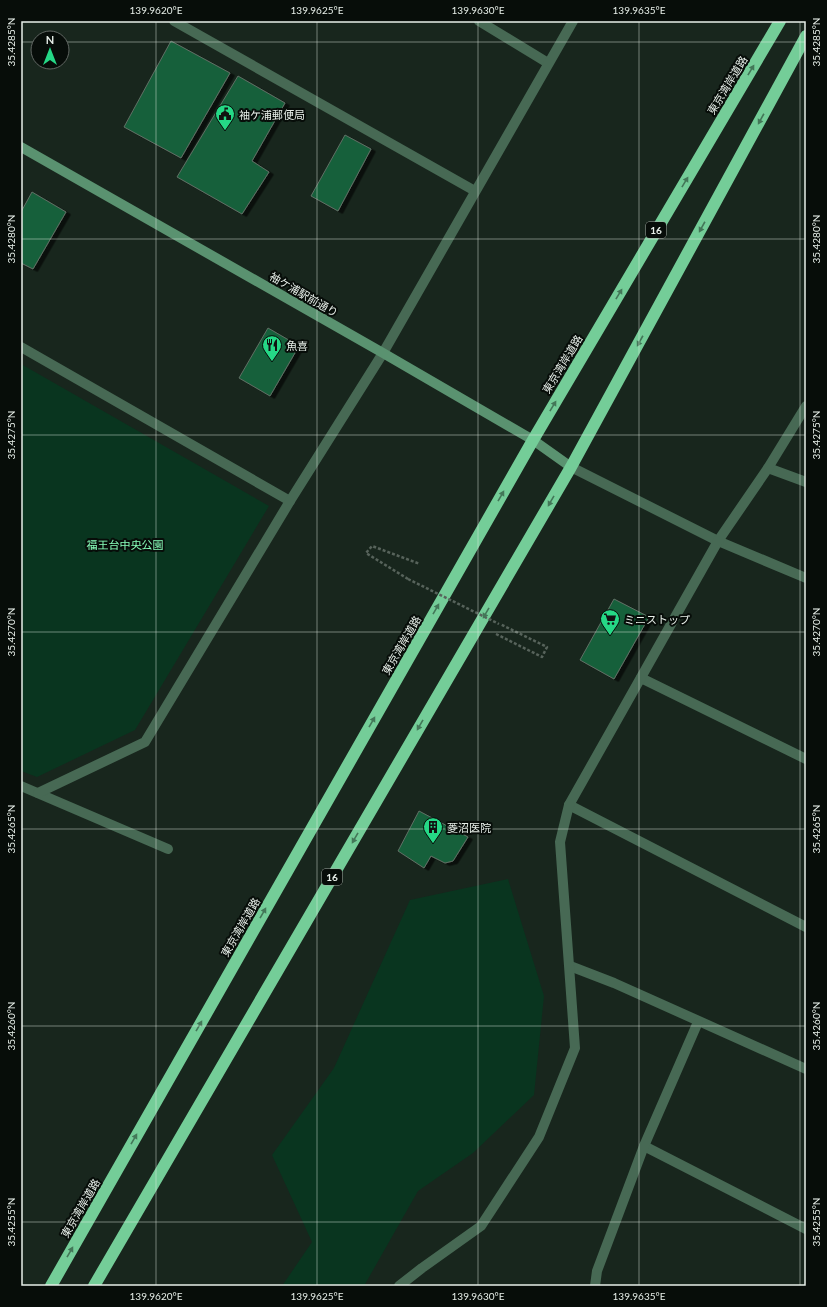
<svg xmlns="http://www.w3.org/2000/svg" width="827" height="1307" viewBox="0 0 827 1307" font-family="Lato,'Noto Sans JP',sans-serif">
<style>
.green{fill:#09351f}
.building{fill:#17603b;stroke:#607065;filter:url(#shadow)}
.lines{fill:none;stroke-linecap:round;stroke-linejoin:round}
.path{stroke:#57635b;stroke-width:2.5;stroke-dasharray:3 2;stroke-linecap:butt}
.street{stroke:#476954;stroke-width:10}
.secondary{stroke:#5a9270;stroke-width:10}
.highway{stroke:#74cd98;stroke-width:12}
.path-bridge{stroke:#57635b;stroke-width:2.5;stroke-dasharray:3 2;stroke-linecap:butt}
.oneway{fill:#437758}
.ticks{fill:none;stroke:#e7efe9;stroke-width:1;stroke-opacity:0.45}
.labels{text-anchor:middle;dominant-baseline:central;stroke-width:4;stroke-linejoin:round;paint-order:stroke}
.shield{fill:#070d09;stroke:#a4aba6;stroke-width:1}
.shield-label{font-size:10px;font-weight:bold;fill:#e7efe9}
.street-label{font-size:11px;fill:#e7efe9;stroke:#070d09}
.poi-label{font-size:11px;fill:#e7efe9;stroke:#070d09;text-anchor:start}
.park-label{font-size:11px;fill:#87feb9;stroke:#070d09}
.neatline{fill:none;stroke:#e7efe9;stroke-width:1.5}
.ticks-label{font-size:10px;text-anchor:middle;fill:#e7efe9}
</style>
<defs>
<filter id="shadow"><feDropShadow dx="4.5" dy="2.5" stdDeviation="0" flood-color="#0009"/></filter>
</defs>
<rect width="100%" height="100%" fill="#18261d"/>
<g class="green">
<polygon points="21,364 269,506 135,730 37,777 21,771"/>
<polygon points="508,879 544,996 534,1095 473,1153 418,1191 364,1286 282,1286 312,1242 272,1155 334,1068 410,900"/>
</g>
<g class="building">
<polygon points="171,41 230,73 181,158 124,127"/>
<polygon points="238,76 285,103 252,161 269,172 242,214 177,177"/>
<polygon points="345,135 371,149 338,211 311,196"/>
<polygon points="32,192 66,212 33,269 21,263 21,212"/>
<polygon points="268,328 299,346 270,396 239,378"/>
<polygon points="614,599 649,617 614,679 580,660"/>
<polygon points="419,811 468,837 453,861 445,863 431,856 424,868 398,851"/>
</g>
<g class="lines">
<g class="path">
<polyline points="408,579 366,553 372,546 420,564"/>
<polyline points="496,634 542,657 547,647 500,624"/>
</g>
<g class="street">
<polyline points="174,21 475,191"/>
<polyline points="479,21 548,63"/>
<polyline points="21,347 290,501"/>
<polyline points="571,467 718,541 806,578"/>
<polyline points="768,468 806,482"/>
<polyline points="641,678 806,759"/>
<polyline points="21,786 168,849"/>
<polyline points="38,793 145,742 290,501 383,353 573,21"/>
<polyline points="569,805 806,927"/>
<polyline points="570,966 614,983 806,1069"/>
<polyline points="644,1146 806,1229"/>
<polyline points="399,1286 422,1268 481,1226 539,1137 575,1048 560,842 569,805 718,541 768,468 806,406"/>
<polyline points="595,1286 597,1271 644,1146 698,1022"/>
</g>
<polyline class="secondary" points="21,147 383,353 533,440 571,467"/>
<g class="highway">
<polyline points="51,1286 533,440 780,21"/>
<polyline points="94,1286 571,467 806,36"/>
</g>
<polyline class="path-bridge" points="408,579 499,624"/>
</g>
<defs><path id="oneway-solid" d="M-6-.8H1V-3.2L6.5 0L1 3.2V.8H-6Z"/></defs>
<g class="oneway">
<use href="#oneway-solid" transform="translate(751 70) rotate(-59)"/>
<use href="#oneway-solid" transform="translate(761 119) rotate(119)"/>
<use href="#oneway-solid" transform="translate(685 182) rotate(-59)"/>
<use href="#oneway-solid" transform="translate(702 227) rotate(119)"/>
<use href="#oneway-solid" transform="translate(619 294) rotate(-59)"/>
<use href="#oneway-solid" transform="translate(640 341) rotate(119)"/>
<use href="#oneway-solid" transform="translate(553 406) rotate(-59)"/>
<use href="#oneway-solid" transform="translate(501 496) rotate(-60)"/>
<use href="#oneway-solid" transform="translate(551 501) rotate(120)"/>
<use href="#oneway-solid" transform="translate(436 609) rotate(-60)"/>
<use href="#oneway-solid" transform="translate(486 613) rotate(120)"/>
<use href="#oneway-solid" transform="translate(372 722) rotate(-60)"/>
<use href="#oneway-solid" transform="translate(420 725) rotate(120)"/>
<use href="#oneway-solid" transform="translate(355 838) rotate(120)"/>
<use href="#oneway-solid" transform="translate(263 913) rotate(-60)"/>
<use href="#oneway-solid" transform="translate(199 1026) rotate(-60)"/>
<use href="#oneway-solid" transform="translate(134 1139) rotate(-60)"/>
<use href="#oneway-solid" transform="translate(70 1252) rotate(-60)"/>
</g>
<path class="ticks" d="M156,21V1286M317,21V1286M478,21V1286M639,21V1286M800,21V1286M21,42H38M62,42H806M21,239H806M21,435H806M21,632H806M21,829H806M21,1026H806M21,1222H806"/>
<defs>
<g id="civic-pin" transform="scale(1)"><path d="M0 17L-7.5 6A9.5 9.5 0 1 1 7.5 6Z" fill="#25d886" stroke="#070d09"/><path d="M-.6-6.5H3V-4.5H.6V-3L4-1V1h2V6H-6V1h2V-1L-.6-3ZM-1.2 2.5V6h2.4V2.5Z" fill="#111"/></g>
<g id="restaurant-pin" transform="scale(1)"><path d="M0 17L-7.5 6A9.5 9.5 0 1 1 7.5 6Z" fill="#25d886" stroke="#070d09"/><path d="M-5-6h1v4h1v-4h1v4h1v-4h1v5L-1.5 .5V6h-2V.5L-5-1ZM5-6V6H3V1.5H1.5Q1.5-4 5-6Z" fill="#111"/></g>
<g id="supermarket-pin" transform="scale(1)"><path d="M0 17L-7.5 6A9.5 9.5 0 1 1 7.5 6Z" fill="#25d886" stroke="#070d09"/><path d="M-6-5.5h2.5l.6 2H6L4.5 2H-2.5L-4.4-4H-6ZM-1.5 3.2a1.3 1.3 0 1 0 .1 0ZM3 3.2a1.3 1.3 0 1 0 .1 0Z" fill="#111"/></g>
<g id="building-pin" transform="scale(1)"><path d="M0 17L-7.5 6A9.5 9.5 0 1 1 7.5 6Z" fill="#25d886" stroke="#070d09"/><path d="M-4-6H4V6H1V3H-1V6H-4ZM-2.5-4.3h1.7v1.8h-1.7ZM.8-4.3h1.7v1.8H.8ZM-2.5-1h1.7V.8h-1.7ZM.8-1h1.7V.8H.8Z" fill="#111"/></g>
</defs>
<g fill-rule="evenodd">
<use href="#civic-pin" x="225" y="114"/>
<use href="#restaurant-pin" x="272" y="345"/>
<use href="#supermarket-pin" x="610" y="619"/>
<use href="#building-pin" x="433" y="827"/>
</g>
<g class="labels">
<g class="shield">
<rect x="646" y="222" width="20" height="16" rx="3"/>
<rect x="322" y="869" width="20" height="16" rx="3"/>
</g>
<g class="shield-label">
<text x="656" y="230">16</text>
<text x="332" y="877">16</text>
</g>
<g class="street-label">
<text transform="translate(727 85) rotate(-59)">東京湾岸道路</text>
<text transform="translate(304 294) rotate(30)">袖ケ浦駅前通り</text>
<text transform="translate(562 364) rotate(-59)">東京湾岸道路</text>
<text transform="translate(401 645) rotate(-60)">東京湾岸道路</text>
<text transform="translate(240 927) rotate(-60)">東京湾岸道路</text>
<text transform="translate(80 1208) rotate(-60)">東京湾岸道路</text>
</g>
<g class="poi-label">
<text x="239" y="114">袖ケ浦郵便局</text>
<text x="286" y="345">魚喜</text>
<text x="624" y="619">ミニストップ</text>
<text x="447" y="827">菱沼医院</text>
</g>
<g class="park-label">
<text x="125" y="544">福王台中央公園</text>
</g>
</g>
<rect width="827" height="1307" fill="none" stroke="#070d09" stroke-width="44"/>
<g transform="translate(50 50)"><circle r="19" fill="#070d09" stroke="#616763"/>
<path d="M0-3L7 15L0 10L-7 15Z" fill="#25d886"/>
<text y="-6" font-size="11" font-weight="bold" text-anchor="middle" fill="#e7efe9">N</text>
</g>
<rect x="22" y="22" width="783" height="1263" class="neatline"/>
<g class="ticks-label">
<text x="156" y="14">139.9620°E</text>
<text x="317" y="14">139.9625°E</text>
<text x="478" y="14">139.9630°E</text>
<text x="639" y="14">139.9635°E</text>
<text transform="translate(11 42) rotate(-90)" y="4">35.4285°N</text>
<text transform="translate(816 42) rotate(-90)" y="4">35.4285°N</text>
<text transform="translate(11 239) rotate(-90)" y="4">35.4280°N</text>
<text transform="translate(816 239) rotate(-90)" y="4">35.4280°N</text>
<text transform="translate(11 435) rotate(-90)" y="4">35.4275°N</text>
<text transform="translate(816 435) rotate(-90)" y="4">35.4275°N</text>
<text transform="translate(11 632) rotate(-90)" y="4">35.4270°N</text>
<text transform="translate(816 632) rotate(-90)" y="4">35.4270°N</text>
<text transform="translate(11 829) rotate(-90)" y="4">35.4265°N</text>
<text transform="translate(816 829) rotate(-90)" y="4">35.4265°N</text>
<text transform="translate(11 1026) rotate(-90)" y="4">35.4260°N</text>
<text transform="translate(816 1026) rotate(-90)" y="4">35.4260°N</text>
<text transform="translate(11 1222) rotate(-90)" y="4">35.4255°N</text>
<text transform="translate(816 1222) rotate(-90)" y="4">35.4255°N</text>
<text x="156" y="1300">139.9620°E</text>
<text x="317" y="1300">139.9625°E</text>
<text x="478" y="1300">139.9630°E</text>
<text x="639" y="1300">139.9635°E</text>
</g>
</svg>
